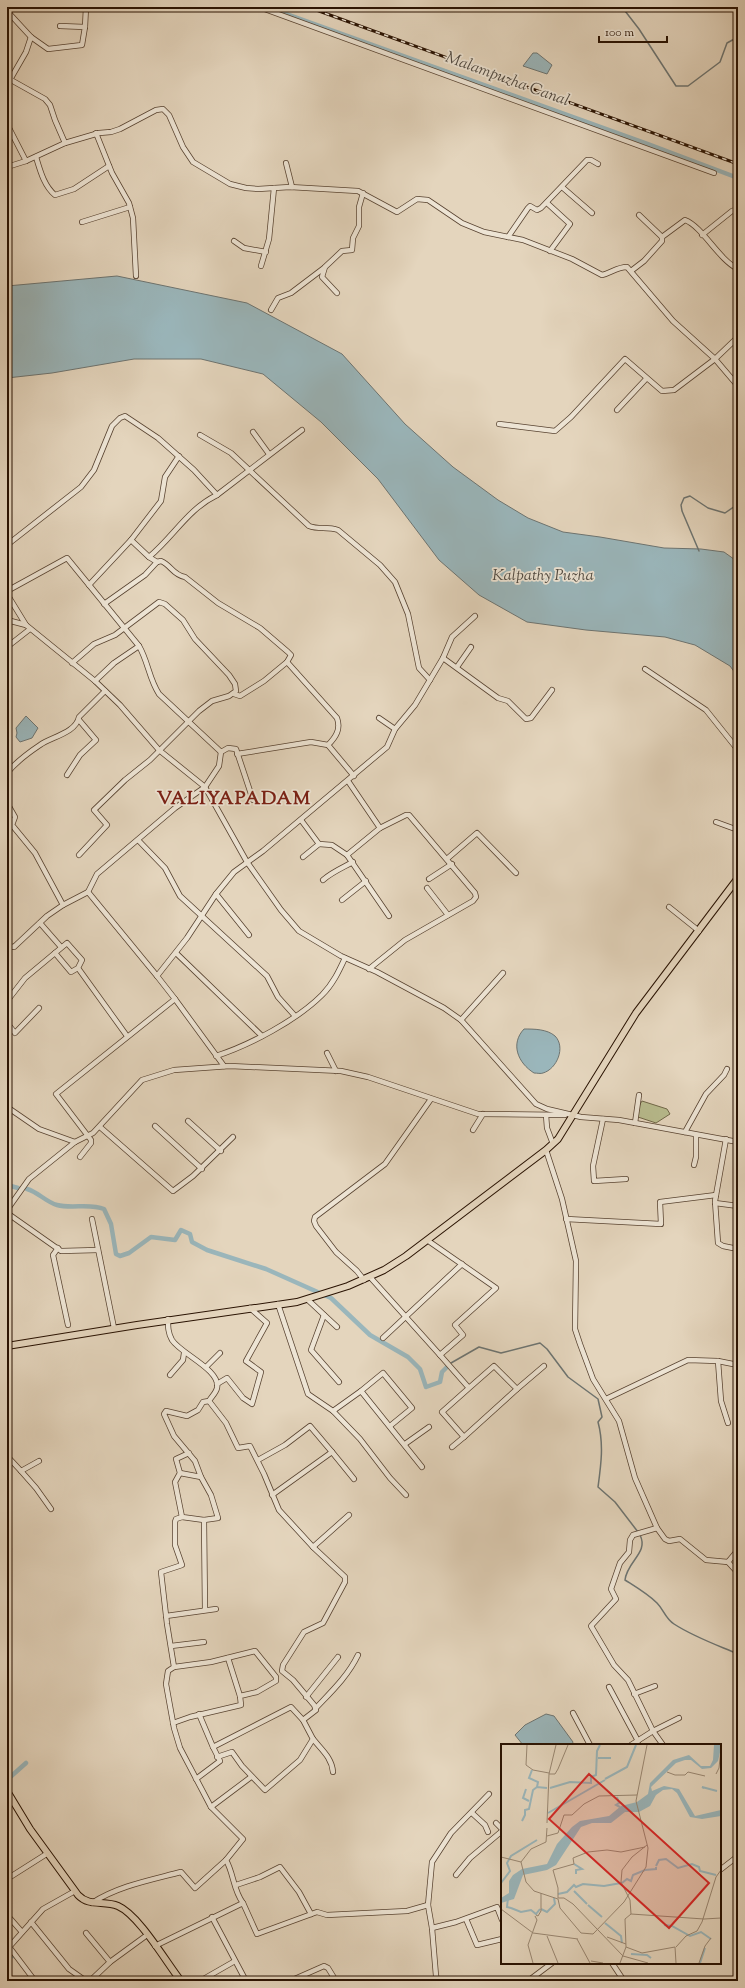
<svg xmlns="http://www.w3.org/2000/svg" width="745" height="1988" viewBox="0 0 745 1988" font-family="'Sorts Mill Goudy',serif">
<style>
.green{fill:#b8bc8e;stroke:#706748}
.water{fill:#9ab6bb;stroke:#6d7471}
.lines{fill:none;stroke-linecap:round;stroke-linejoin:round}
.stream{stroke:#6d7471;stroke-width:1.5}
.canal{stroke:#9ab6bb;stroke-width:4.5}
.minor-casing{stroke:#584331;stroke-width:6}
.major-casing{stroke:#291202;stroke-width:8}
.minor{stroke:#ede4d4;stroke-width:4.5}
.major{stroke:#e4d5bd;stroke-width:6}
.rail-casing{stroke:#291202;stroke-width:3}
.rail{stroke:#ede4d4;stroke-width:1.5;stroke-dasharray:4.5;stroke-linecap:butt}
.labels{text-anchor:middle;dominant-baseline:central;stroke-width:3.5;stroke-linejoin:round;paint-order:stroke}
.water-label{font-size:16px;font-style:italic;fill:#514b43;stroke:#ede4d4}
.district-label{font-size:19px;font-weight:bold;letter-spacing:1px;fill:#7a1f14;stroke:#ede4d4}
.inset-river{fill:none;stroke:#9ab6bb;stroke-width:2}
.inset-road{fill:none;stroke:#998772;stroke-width:1}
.view{fill:#d62828;fill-opacity:0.15;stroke:#d62828;stroke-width:2}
.inset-edge{fill:none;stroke:#291202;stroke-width:2}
</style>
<rect width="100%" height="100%" fill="#e4d5bd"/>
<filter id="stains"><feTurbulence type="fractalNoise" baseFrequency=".005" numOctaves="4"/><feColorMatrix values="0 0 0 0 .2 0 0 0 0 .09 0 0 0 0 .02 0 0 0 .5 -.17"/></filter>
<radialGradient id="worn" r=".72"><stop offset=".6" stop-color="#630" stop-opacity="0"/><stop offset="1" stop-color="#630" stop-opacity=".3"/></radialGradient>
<polygon class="green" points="642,1101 667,1109 670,1114 656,1123 638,1117 639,1106"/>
<g class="water">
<polygon points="533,53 537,53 552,65 547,74 523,66"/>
<polygon points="117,276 247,303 342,354 405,424 453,467 498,500 528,518 563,532 600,537 664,548 701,549 724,552 738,562 738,677 730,666 695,645 665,637 586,630 527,622 479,595 439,560 378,479 321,422 263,374 201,359 134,359 52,373 7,378 7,286"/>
<polygon points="26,716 38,728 32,738 20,742 16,737 17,733 16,728"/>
<path d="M524,1029C534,1029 547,1029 555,1036C566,1047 557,1069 543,1073C541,1074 537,1073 534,1073C518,1063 510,1044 524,1029Z"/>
<polygon points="546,1714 554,1716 573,1742 572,1745 523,1745 515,1735 525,1725"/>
</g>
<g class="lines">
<g class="stream">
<polyline points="622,7 639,29 676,86 688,86 720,62 727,43 738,37"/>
<polyline points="699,551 682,511 681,505 684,498 690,496 708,508 725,513 738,504"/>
<path d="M451,1363L479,1347L501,1353L540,1343L547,1349L568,1377L598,1399L602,1417L598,1422C604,1444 601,1465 598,1487L615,1502L638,1532"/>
<path d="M640,1535C649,1553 627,1561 625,1580C636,1587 648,1594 657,1603C664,1610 665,1618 674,1624C694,1637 717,1645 738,1654"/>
</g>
<g class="canal">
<polyline points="267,7 648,144 738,178"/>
<polyline points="7,1185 18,1188"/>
<path d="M27,1189C38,1192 46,1202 57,1205C72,1209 90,1203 104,1209L111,1224L116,1254L120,1256L129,1253L151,1237L175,1240L181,1230L190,1234L192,1242L207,1250L266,1269L331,1298L370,1335L408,1357L420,1369L426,1387L440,1382L442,1372L446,1368"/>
<polyline points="7,1780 26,1763"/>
<polyline points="7,1948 13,1956"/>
</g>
<g class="minor-casing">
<g id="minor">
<polyline points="259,7 714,173"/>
<polyline points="7,11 31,37 48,49 82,45 85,27 60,26"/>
<polyline points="85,27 86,7"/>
<polyline points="11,80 45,99 50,105 55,120 65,143"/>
<polyline points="7,85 26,52 31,37"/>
<polyline points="7,124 26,161"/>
<polyline points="96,133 112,173 129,203 133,218 136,276"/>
<path d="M36,157C40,170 44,186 55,195L74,189L109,166"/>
<polyline points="286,163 292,187"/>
<path d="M7,167L26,161L65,143L99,133L111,132L120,129L156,110L163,109L169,115L183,147L193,162L230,184L246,188L258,189L290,187L358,191L397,212L417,199L428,200L462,223L484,232L523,240L572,259L602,275C611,273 617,267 627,267L673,321L715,359L738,386"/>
<polyline points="562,187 592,213"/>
<polyline points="547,203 570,224 550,251"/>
<polyline points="639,215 662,237"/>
<polyline points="7,220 7,221"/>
<polyline points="82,222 130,207"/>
<polyline points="702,235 732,211 738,209"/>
<polyline points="508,237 528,208 530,206 537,210 541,208 587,160 591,160 598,164"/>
<polyline points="234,241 244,248 266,252"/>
<polyline points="261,266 269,239 274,188"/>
<path d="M631,271L644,261L662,241V237L685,220C703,227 718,259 738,269"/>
<polyline points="337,293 322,277 325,267 342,251 352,250 353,238 359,226 359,207 363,193"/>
<polyline points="271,310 278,298 291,293 324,268"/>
<polyline points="617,410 646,379"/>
<polyline points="499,424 555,431 571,417 625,359 662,391 674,390 715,359 738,337"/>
<polyline points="253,432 269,454"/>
<path d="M200,435L231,453L309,526C319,530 327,526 338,530L380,565L395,582L408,614L419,668L430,680"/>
<polyline points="217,495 302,430"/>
<polyline points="131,540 161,501 165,477 179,456"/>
<path d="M7,545L81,487L94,470L112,426L120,418L125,416L158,438L194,470L217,495C188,509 174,536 149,557L131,540L89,585"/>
<path d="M157,562L161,561C171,565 173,575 185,577L218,603L260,628L288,652L291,655L287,662L337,718C341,729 336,737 328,745L354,776"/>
<path d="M7,591L67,558L139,646C148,661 149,679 159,694L221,752L228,748L236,749L253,800"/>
<polyline points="7,594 26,625"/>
<polyline points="104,604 145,575 157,562 149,557"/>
<polyline points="7,620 26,625 95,681 120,705 159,750 205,787 247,862 281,910 299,931 341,956 377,972 444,1008 461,1020 536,1104 547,1109 581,1117 619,1120 738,1142"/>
<polyline points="7,647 30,629"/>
<polyline points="443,658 452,637 475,616"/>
<polyline points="72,663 94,644 115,635 159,602 165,604 183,620 195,639 229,675 235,684 236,691 229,696 212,701 199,711 150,760 125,780 94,810 107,825 79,855"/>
<polyline points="457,667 471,647"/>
<polyline points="645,669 706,710 738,750"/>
<polyline points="95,681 114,663 139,646"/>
<polyline points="234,694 240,696 264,681 287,662"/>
<polyline points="379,718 395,729"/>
<polyline points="237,754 311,742 328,745"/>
<path d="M7,773C16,762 28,753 40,745C51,737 76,733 79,717L105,691"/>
<polyline points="67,775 80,755 96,740 79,720"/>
<polyline points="348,781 380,828 406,815 409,815 475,893 476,897 473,901 405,940 369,969"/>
<polyline points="7,803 15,817 12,825 35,853 63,905"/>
<polyline points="301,820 319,844 303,857"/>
<polyline points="716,822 738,830"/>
<polyline points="380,828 347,855 389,916"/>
<polyline points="138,840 165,868 180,896 267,976 278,997 295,1016"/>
<polyline points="319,844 332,845 347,855"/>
<polyline points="448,858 477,833 516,873"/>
<polyline points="429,879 452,864"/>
<path d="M323,880C332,872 342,868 353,862"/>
<polyline points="427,888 448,915"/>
<polyline points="88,892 97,874 175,808 205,787 219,766 221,752"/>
<polyline points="216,894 249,935"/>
<polyline points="342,900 366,881"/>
<polyline points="669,907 699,931"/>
<polyline points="40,923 61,947"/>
<polyline points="7,946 14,947 47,916 63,905 88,892 157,976"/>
<polyline points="176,953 262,1036"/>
<polyline points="78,968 82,960 67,943 55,953 71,972 78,968 127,1036"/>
<polyline points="175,999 224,1066"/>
<polyline points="7,1001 25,978 55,953"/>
<polyline points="461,1020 503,973"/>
<polyline points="7,1023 15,1033 39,1008"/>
<polyline points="327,1053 336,1071"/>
<path d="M216,1056C250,1045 297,1020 322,995C333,984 339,971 345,958"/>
<polyline points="7,1107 39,1129 75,1142"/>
<polyline points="546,1115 547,1128 553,1144"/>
<polyline points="603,1119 593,1166 594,1181 626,1179"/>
<polyline points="188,1121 221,1151"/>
<polyline points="635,1123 639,1095"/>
<polyline points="155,1126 202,1169"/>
<polyline points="100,1127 173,1191 193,1176 233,1137"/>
<polyline points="473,1130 483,1114"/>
<polyline points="685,1132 706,1094 724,1075 727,1069"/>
<polyline points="726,1139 715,1201 718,1243 723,1246 738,1249"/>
<polyline points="546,1150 562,1199 576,1261 575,1329 580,1344 593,1379 619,1421 635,1478 657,1528 665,1539 669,1541 680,1539 706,1560 728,1562 738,1573"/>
<polyline points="80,1157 91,1143 91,1140 56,1094 175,999 157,976 187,938 216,894 234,872 263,851 387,747 395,729 415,705 443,658 498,698 508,701 526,719 531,718 552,690"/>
<polyline points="694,1165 696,1157 696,1135"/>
<polyline points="736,1172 738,1165"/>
<polyline points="715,1203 738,1206"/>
<polyline points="7,1210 29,1179 75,1142 93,1133 142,1080 174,1070 230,1066 341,1071 368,1077 478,1114 565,1115"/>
<polyline points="7,1213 61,1251 98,1250"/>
<polyline points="92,1219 114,1328"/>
<polyline points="566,1219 661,1224 660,1202 716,1195"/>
<polyline points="58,1248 53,1255 68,1325"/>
<polyline points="737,1249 737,1210"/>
<polyline points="370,1277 440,1355 463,1335 455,1325 496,1288 427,1240"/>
<polyline points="364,1280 357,1271 336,1252 316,1226 314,1221 315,1217 385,1164 431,1099"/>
<polyline points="307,1299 337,1327"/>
<polyline points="278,1304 308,1394 333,1411 360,1439 390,1478 406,1495"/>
<polyline points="324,1315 311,1350 339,1382"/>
<path d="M168,1319C168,1327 168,1333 172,1340C181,1354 221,1370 217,1388C216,1393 211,1397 209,1401L226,1423L238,1448L250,1446L264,1474L279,1510L313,1547L345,1577V1582L323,1623L304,1632L283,1665L282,1671L293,1680L314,1705L316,1710L303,1720"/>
<polyline points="383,1338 462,1264"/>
<polyline points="440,1355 469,1388 494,1366 517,1389 464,1437 442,1412 469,1388"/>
<polyline points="718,1361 721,1401 728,1423"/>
<polyline points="206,1367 220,1353"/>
<polyline points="170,1375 183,1360 184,1353"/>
<polyline points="217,1384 227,1378 243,1398 252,1404 261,1372 246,1361 267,1323 250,1308"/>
<polyline points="517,1389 544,1366"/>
<polyline points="361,1391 383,1373 412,1408 390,1426"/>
<polyline points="606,1399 688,1360 718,1361 738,1365"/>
<polyline points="333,1411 361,1391 422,1467"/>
<polyline points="405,1444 429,1427"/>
<polyline points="452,1447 464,1437"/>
<polyline points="332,1452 354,1479"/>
<polyline points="189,1453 176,1459 180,1473 175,1482 182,1517 204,1520 205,1610"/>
<polyline points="7,1456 21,1471 39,1461"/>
<polyline points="258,1460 285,1445 310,1426 332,1452 272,1495"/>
<polyline points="21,1471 36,1488 51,1509"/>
<polyline points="180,1473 201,1477 195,1461 174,1436 164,1414 166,1411 187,1416 198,1410 203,1402 209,1401"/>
<polyline points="201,1477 211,1495 218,1518 204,1520"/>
<path d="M182,1517L176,1519L175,1522V1545L182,1565L161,1572L167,1624L174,1667L168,1671L166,1684L174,1728L180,1748L211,1807L243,1839L226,1860C234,1874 233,1890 243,1903"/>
<polyline points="7,1547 9,1549"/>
<polyline points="313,1547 349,1515"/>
<polyline points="728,1562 738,1550"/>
<polyline points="166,1616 216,1609"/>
<polyline points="171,1646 204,1642"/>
<polyline points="228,1658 240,1696"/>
<polyline points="609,1687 638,1741"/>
<polyline points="634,1694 655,1686"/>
<polyline points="306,1697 338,1657"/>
<path d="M315,1709C331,1692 348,1676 358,1655"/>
<polyline points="573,1713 590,1745"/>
<polyline points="199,1714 213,1747 291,1707 303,1720 313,1739 300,1760 265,1790 242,1766 232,1752 217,1757"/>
<polyline points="173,1723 190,1717 241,1705 240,1696 257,1692 276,1681 276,1677 255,1651 211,1662 174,1667"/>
<path d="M313,1739C322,1750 332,1758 333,1772"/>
<polyline points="631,1745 653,1731 628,1680 614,1665 591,1626 616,1599 611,1589 620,1563 629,1552 630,1540 633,1535 657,1528"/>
<polyline points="663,1745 653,1731 679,1718"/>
<polyline points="196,1779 220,1761 213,1747"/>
<polyline points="211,1807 251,1777"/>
<polyline points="472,1813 485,1825 488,1832"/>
<polyline points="496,1823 502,1829"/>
<polyline points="720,1870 738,1856"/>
<polyline points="456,1875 470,1858 502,1831"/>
<polyline points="7,1879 48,1853"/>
<polyline points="236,1885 260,1877 280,1867 299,1892 311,1914"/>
<path d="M92,1903C118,1886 151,1880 181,1872L195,1888L226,1860"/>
<polyline points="428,1905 432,1862 451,1833 489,1794"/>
<polyline points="7,1915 22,1932"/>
<polyline points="212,1917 246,1981"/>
<polyline points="466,1919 477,1945 502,1939"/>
<polyline points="31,1922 69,1969 86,1981"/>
<polyline points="432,1928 456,1922 497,1907 502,1920"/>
<polyline points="86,1933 110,1962"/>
<polyline points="7,1944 35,1981"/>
<polyline points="10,1946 43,1909 75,1891"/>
<polyline points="155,1946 243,1903 257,1934 317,1912 327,1915 407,1911 428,1905 432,1928 436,1976 439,1981"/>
<polyline points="612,1963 624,1981"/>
<polyline points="90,1981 110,1962 147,1935"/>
<polyline points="200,1981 235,1961"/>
<polyline points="290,1981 324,1966 328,1968 336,1981"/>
<polyline points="528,1981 552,1963"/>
</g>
</g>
<g class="major-casing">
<g id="major">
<polyline points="7,1346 137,1325 297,1302 348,1286 384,1270 406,1256 546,1150 558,1139 636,1013 738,878"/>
<path d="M7,1791L30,1829L78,1895C89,1907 104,1900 118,1906C139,1915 166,1962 181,1981"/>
</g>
</g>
<use href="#minor" class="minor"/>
<use href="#major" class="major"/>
<g class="rail-casing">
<polyline id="rail" points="308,7 738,164"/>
</g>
<use href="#rail" class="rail"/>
</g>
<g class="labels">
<g class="water-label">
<text transform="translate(507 80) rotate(20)">Malampuzha Canal</text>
<text x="543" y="576">Kalpathy Puzha</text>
</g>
<g class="district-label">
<text x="234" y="799">VALIYAPADAM</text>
</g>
</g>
<g transform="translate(501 1744)">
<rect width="220" height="220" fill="#e4d5bd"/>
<path d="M213,1H220V4L217,17L210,24L201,25L190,16H184L175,19L150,43L151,47L163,42L178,45L194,72L220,66V72L201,75L189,73L176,49L171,45L162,46L155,51L149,62L138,68H124L110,79H91L80,83L55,121L46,126L22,131L13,155L0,159V154L8,149V137L12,131L21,125L46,120L56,100L71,83L79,77L108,72L120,62L136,58L147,50L149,39L172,16L188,11L200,22H209L212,16Z" fill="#9ab6bb"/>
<path class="inset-river" d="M97,14H110M31,26L28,34L37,38L36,43M104,35L126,23L135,1M49,44L69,38L90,39V33L95,31L96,7L99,1M203,44L201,43L216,47M25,45L22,54L28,57M116,53L118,59L115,61L119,63M47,69L104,36M21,77L24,71V66L28,65L32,46L36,43L46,44M73,120L81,125L75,126V130M155,122L158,116L165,115L177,124L191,120L198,123L199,127L215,131M0,139L9,127L6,119L10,112L36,96M121,139L126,135L130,137L132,131L144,126L155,125V123M73,147L86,160M57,150L66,148L73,141L75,143L82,140L103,142L120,139M7,154L6,163L10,164M87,161L101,173M10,164L20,168L30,166L35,170L39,165M40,165L46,168L54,160L53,154M104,179L120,192L121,199M163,181L171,182L189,192L200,188L210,195M130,210L146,211L150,214M199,219L204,204"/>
<path class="inset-road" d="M26,1L25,21L32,26L48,29M166,28L174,31H184L187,28L204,32M48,30L55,1M215,30L218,24L220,5M46,79L48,30H54L57,25L67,1M46,92L57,89L63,71H71L83,60L98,52L136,51M0,113L20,118L25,138L33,147L57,155M20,118L30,105L45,98L46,84M57,154V144L52,126L73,120L72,114L87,108L106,106L120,108L144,103M57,154H63L72,160L122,212L147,219M57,155L59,164L80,189M0,165L32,189L77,195M130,170L203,175M35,171L37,172L40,167V149M203,175L220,174M80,189L92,190L123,158L145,123L147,104L135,57L146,1M46,192L57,219M106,193L125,200M76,195L89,219M125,203L141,209L174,203L175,219M175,203L185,192L196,187L201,178L215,133L220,126M90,217L102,219M32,219L27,201L36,176L34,172M119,219L125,203L124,175L130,170L129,156L120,138L121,126L131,113L146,101M198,219L204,202L210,194"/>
<path class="view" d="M88,30L208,139L168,184L48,75Z"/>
<rect width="220" height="220" class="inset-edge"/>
</g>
<rect width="745" height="1988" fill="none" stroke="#e4d5bd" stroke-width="24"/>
<rect x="8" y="8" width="729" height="1972" fill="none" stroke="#291202" stroke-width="2"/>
<rect x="12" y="12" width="721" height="1964" fill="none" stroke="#291202"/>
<path d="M599 36v6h68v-6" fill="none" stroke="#291202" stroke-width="2"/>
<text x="605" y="36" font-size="12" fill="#291202" stroke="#ede4d4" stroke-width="3" paint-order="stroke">100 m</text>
<rect width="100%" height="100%" filter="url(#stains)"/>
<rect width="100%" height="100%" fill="url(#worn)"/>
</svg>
